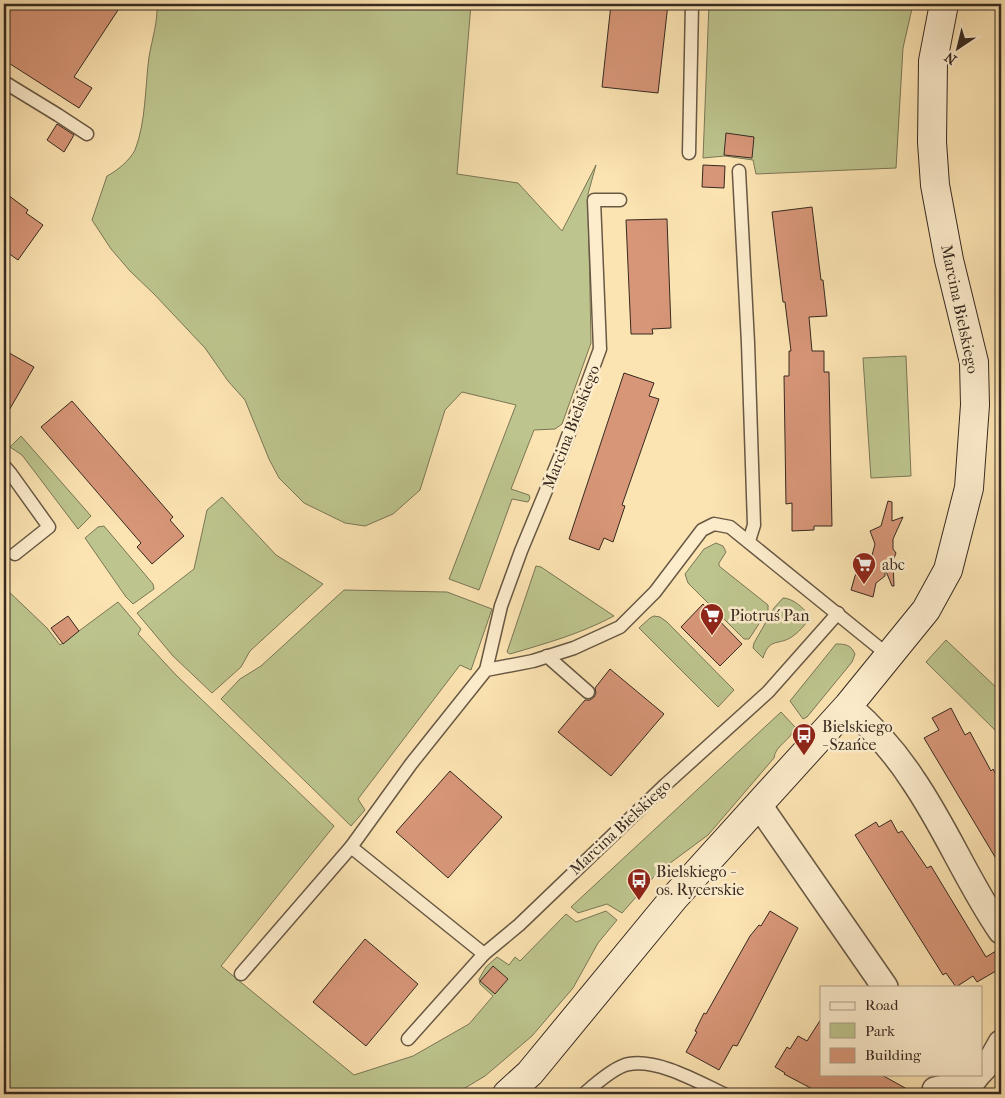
<svg xmlns="http://www.w3.org/2000/svg" width="1005" height="1098" viewBox="0 0 1005 1098" font-family="'IM FELL French Canon',serif">
<style>
.green{fill:#bdc48d;stroke:#7a7656}
.building{fill:#d79678;stroke:#362920}
.lines{fill:none;stroke-linecap:round;stroke-linejoin:round}
.lane-casing{stroke:#685844;stroke-width:15}
.street-casing{stroke:#685844;stroke-width:28}
.secondary-casing{stroke:#362920;stroke-width:30}
.lane{stroke:#fdedcd;stroke-width:12}
.street{stroke:#fdedcd;stroke-width:25}
.secondary{stroke:#fdedcd;stroke-width:28}
.labels{text-anchor:middle;dominant-baseline:central;stroke-width:5;stroke-linejoin:round;paint-order:stroke}
.street-label{font-size:16px;fill:#362920;stroke:#fdedcd}
.poi-label{font-size:16px;fill:#362920;stroke:#fdedcd;text-anchor:start}
</style>
<rect width="100%" height="100%" fill="#fce4b2"/>
<filter id="stains"><feTurbulence type="fractalNoise" baseFrequency=".004" numOctaves="4"/><feColorMatrix values="0 0 0 0 .2 0 0 0 0 .09 0 0 0 0 .02 0 0 0 .5 -.17"/></filter>
<radialGradient id="worn" r=".72"><stop offset=".6" stop-color="#630" stop-opacity="0"/><stop offset="1" stop-color="#630" stop-opacity=".3"/></radialGradient>
<g class="green">
<path d="M157,4H471L457,174L518,183L562,231L596,165L588,194L591,343L562,424L555,429L534,430L511,489L529,495L530,498L528,502L512,499L479,590L449,579L516,405L462,392L445,410L420,490L393,514L365,526L345,523L304,503L279,478L269,459L245,400L228,381L205,348L154,294L130,271L111,249L92,220L107,176C117,171 130,160 135,150C146,122 145,87 149,57C152,39 158,22 157,4Z"/>
<polygon points="709,4 913,4 903,48 896,168 756,174 753,160 725,156 703,158"/>
<polygon points="906,356 911,476 871,478 863,358"/>
<polygon points="21,436 91,516 78,529 22,455 10,447"/>
<polygon points="222,497 276,555 323,584 250,651 241,667 212,693 173,656 137,613 194,569 207,510"/>
<polygon points="104,526 153,584 154,589 133,604 126,597 85,538 98,527"/>
<polygon points="716,543 723,546 726,552 719,563 719,566 768,605 768,610 749,639 744,639 688,583 685,574 704,549"/>
<path d="M536,566L541,567L614,616C580,634 547,643 510,654L507,652Z"/>
<polygon points="4,587 47,628 60,645 118,602 141,629 138,634 176,675 334,826 221,966 354,1075 413,1056 469,1024 493,996 480,984 479,979 486,967 497,957 509,965 515,957 520,961 566,914 576,922 606,911 617,920 598,943 573,988 532,1036 485,1076 455,1094 4,1094"/>
<polygon points="344,590 447,592 492,609 471,670 460,665 358,799 365,810 351,826 221,699 240,679 261,666"/>
<path d="M783,598C792,598 805,608 809,617C806,625 798,633 790,638C778,645 769,638 763,658L753,648L754,643L774,608Z"/>
<polygon points="654,616 660,617 667,622 734,690 718,707 639,628 650,618"/>
<polygon points="946,640 1001,692 1001,736 926,662"/>
<path d="M836,644C846,644 851,645 855,654L852,662L807,717L803,719L790,701Z"/>
<path d="M781,712L795,727C792,740 775,745 774,758L708,835L658,872L622,913L607,904L578,913L571,907Z"/>
</g>
<g class="building">
<polygon points="4,4 122,4 74,77 92,88 79,108 4,60"/>
<polygon points="611,4 668,4 658,93 602,87"/>
<polygon points="57,124 74,135 64,152 47,140"/>
<polygon points="726,133 754,137 752,158 724,155"/>
<polygon points="703,165 725,166 724,188 702,187"/>
<polygon points="4,192 28,210 26,213 43,225 18,260 4,250"/>
<polygon points="812,207 821,280 823,280 827,316 809,317 812,351 824,351 824,372 829,372 832,526 814,526 814,530 792,531 792,503 786,504 784,376 789,376 789,351 791,351 785,302 783,302 772,212"/>
<polygon points="667,219 671,328 652,329 653,334 631,334 626,220"/>
<polygon points="4,350 34,367 4,419"/>
<polygon points="624,373 654,383 649,396 659,399 622,505 625,506 613,542 604,538 599,550 569,539"/>
<polygon points="72,401 173,517 170,520 184,536 152,564 137,547 141,543 41,427"/>
<polygon points="888,501 892,502 892,521 903,517 893,539 893,549 896,553 893,561 894,586 892,586 885,569 885,576 876,583 873,597 851,590 855,576 860,568 871,559 875,544 870,531 881,526"/>
<polygon points="703,604 742,644 720,666 681,627"/>
<polygon points="68,616 79,631 63,644 51,628"/>
<polygon points="610,669 664,714 611,776 558,732 585,700 590,700 594,697 596,693 595,688"/>
<polygon points="951,708 965,735 970,732 991,771 993,769 1001,784 1001,867 924,738 939,730 932,718"/>
<polygon points="450,771 502,817 448,878 396,832"/>
<polygon points="891,820 898,833 902,831 927,868 931,866 986,957 1001,948 1001,968 977,982 973,976 956,987 946,973 943,975 855,835 876,822 879,827"/>
<polygon points="770,911 798,928 752,1018 737,1046 733,1045 719,1070 686,1052 697,1032 695,1031 704,1013 706,1014 750,936 759,925 761,926"/>
<polygon points="365,939 418,984 366,1046 313,1002"/>
<polygon points="493,966 508,979 495,994 480,981"/>
<polygon points="821,1019 821,1074 880,1074 916,1094 822,1094 784,1074 785,1073 775,1067 787,1047 790,1049 798,1036 807,1041"/>
</g>
<g class="lines">
<g class="lane-casing">
<g id="lane">
<polyline points="4,82 58,115 87,134"/>
<polyline points="689,153 692,4"/>
<polyline points="739,171 748,343 754,525 749,541"/>
<polyline points="4,466 11,474 49,527 15,554"/>
<polyline points="547,656 588,692"/>
<polyline points="486,670 501,606 521,551 562,452 600,349 594,200 620,200"/>
<polyline points="351,847 484,954"/>
<polyline points="241,974 351,847 411,764 486,670 533,661 574,648 620,627 655,592 702,530 714,524 730,527 888,655"/>
<polyline points="408,1039 484,954 519,925 665,785 768,692 838,613"/>
<path d="M584,1094C594,1085 616,1066 629,1064C659,1059 698,1082 724,1094"/>
</g>
</g>
<g class="street-casing">
<g id="street">
<path d="M848,706C872,727 895,752 913,780C946,828 968,883 1001,931"/>
<polyline points="759,805 885,987"/>
<polyline points="981,1071 992,1059 1001,1043"/>
<polyline points="935,1090 972,1082 978,1074"/>
</g>
</g>
<g class="secondary-casing">
<polyline id="secondary" points="507,1094 530,1073 674,898 848,706 926,610 948,570 969,488 975,405 974,362 949,260 935,185 932,142 933,61 944,4"/>
</g>
<use href="#lane" class="lane"/>
<use href="#street" class="street"/>
<use href="#secondary" class="secondary"/>
</g>
<defs>
<g id="supermarket-pin" transform="scale(1.25)"><path d="M0 17L-7.5 6A9.5 9.5 0 1 1 7.5 6Z" fill="#8f2418" stroke="#fdedcd"/><path d="M-6-5.5h2.5l.6 2H6L4.5 2H-2.5L-4.4-4H-6ZM-1.5 3.2a1.3 1.3 0 1 0 .1 0ZM3 3.2a1.3 1.3 0 1 0 .1 0Z" fill="#fff"/></g>
<g id="bus-pin" transform="scale(1.25)"><path d="M0 17L-7.5 6A9.5 9.5 0 1 1 7.5 6Z" fill="#8f2418" stroke="#fdedcd"/><path d="M-5-6H5V4H4V6H2V4H-2V6H-4V4H-5ZM-3.5-4V0h7V-4ZM-3.5 1.2v1.5H-2V1.2ZM2 1.2v1.5H3.5V1.2Z" fill="#fff"/></g>
</defs>
<g fill-rule="evenodd">
<use href="#supermarket-pin" x="864" y="564"/>
<use href="#supermarket-pin" x="712" y="615"/>
<use href="#bus-pin" x="804" y="735"/>
<use href="#bus-pin" x="639" y="880"/>
</g>
<g class="labels">
<g class="street-label">
<text transform="translate(960 309) rotate(78)">Marcina Bielskiego</text>
<text transform="translate(571 427) rotate(-69)">Marcina Bielskiego</text>
<text transform="translate(620 827) rotate(-43)">Marcina Bielskiego</text>
</g>
<g class="poi-label">
<text x="882" y="564">abc</text>
<text x="730" y="615">Piotruś Pan</text>
<text x="822" y="726">Bielskiego<tspan x="822" dy="18">- Szańce</tspan></text>
<text x="656" y="871">Bielskiego -<tspan x="656" dy="18">os. Rycerskie</tspan></text>
</g>
</g>
<rect width="1005" height="1098" fill="none" stroke="#fce4b2" stroke-width="20"/>
<rect x="5" y="5" width="995" height="1088" fill="none" stroke="#362920" stroke-width="2.5"/>
<rect x="10" y="10" width="985" height="1078" fill="none" stroke="#362920"/>
<rect x="820" y="986" width="162" height="90" fill="#fdedcd" stroke="#ad9f88"/>
<rect x="830" y="1002" width="25" height="8" fill="#fdedcd" stroke="#ad9f88"/>
<text x="865" y="1010" font-size="15" fill="#362920">Road</text>
<rect x="830" y="1023" width="25" height="15" fill="#bdc48d" stroke="#ad9f88"/>
<text x="865" y="1036" font-size="15" fill="#362920">Park</text>
<rect x="830" y="1048" width="25" height="15" fill="#d79678" stroke="#ad9f88"/>
<text x="865" y="1060" font-size="15" fill="#362920">Building</text>
<g transform="translate(958 48) rotate(215)" stroke="#fdedcd" stroke-width="4" paint-order="stroke">
<path d="M0-4L9 19L0 12L-9 19Z" fill="#362920"/>
<text y="-8" font-size="14" font-weight="bold" text-anchor="middle" fill="#362920">N</text>
</g>
<rect width="100%" height="100%" filter="url(#stains)"/>
<rect width="100%" height="100%" fill="url(#worn)"/>
</svg>
